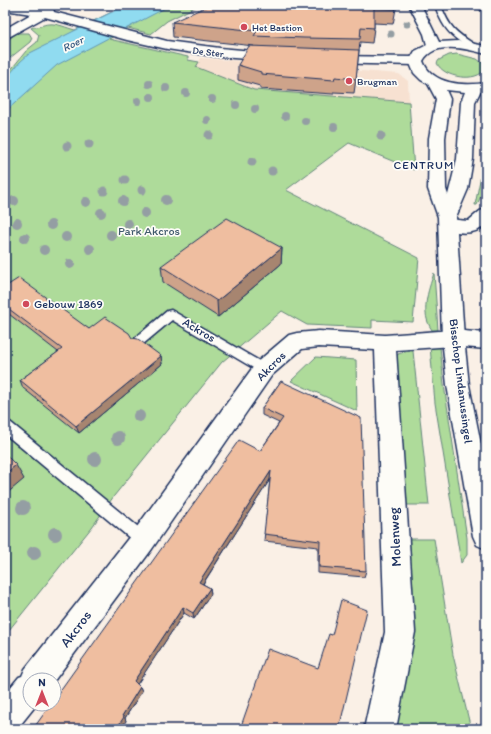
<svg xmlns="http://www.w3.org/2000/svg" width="491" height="734" viewBox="0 0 491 734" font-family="Itim,sans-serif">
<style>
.built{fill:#f7e1d1}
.green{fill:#aedb9a;stroke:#64857c}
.water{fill:#90dbf0;stroke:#6196b6}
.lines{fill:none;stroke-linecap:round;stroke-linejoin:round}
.service-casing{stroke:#1b2f5e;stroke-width:3}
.minor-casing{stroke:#1b2f5e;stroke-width:3}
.secondary-casing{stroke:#1b2f5e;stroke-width:3}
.service{fill:#fdfcf7;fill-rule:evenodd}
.minor{fill:#fdfcf7;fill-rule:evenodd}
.secondary{fill:#fdfcf7;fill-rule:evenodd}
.tree{fill:#949ea3}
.wall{fill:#cea38a;stroke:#1b2f5e}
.shaded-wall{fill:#a78570;stroke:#1b2f5e}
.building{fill:#efbea0;stroke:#1b2f5e}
.poi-dot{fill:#d1495b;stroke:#fdfcf7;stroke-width:1.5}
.labels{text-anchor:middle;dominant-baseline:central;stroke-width:3.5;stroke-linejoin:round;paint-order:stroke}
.far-poi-label{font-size:10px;fill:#1b2f5e;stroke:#fdfcf7;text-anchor:start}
.far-street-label{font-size:10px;fill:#1b2f5e;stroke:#fdfcf7}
.far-water-label{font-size:11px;font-style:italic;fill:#385a82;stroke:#fdfcf7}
.far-quarter-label{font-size:12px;letter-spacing:1px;fill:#1b2f5e;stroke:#fdfcf7}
.park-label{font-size:12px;fill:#405a6d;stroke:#fdfcf7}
.poi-label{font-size:12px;fill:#1b2f5e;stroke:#fdfcf7;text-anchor:start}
.street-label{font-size:12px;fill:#1b2f5e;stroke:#fdfcf7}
.near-street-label{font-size:14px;fill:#1b2f5e;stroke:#fdfcf7}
</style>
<rect width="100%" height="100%" fill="#faf0e6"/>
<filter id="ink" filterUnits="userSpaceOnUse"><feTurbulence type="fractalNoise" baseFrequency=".025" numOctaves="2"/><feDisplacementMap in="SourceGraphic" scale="8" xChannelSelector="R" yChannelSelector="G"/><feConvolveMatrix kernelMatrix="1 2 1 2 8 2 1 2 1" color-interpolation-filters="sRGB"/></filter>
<g filter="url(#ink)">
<polygon class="built" points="201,58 399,74 408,81 409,102 254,90 196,67"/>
<g class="green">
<path d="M126,5H199L167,21L151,34L128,28L109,39L188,57V60L199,62L196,67L254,90L409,102L414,170L349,143L286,190L419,258L413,322L372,320V328L307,325L282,311L222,362L114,496L92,527L5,635V77L26,51L37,42L39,35L31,28L33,27C39,28 43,24 49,24C57,23 67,28 75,30Z"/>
<polygon points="17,33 29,33 32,38 30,42 5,62 5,42"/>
<path d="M457,54L477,59L485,65V69C477,83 443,78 437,63L439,60L449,55Z"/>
<polygon points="486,150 486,184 477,205 475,205"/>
<path d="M434,273L438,330H432C420,313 428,291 434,273Z"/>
<polygon points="430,346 440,347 444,385 467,538 467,555 461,563 435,403"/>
<polygon points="408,351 413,351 429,505 403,505 395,360 398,354"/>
<polygon points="316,357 356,360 357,411 291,381"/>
<polygon points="405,539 434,539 453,655 471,729 391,729"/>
</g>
<polygon class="water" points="126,5 171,5 57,65 5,112 5,80 20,62 30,53"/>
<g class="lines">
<g class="service-casing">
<g id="service">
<path d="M435,5H441C449,27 455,32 474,44V48C469,48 466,46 462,43C447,33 441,23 435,5Z"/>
<polygon points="171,310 268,366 270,369 268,372 264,374 260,372 172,320 142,345 138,346 134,345 132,342 134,339 167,311"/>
<polygon points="5,421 10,422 148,535 150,540 148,545 143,547 138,545 5,434"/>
</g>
</g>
<g class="minor-casing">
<g id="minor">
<polygon points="5,5 21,5 42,9 49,7 53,8 54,12 167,41 220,48 274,53 279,54 281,57 279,60 274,61 220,57 167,49 127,40 45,17 5,39 5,29 31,14 5,10"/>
<polygon points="328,56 416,57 421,58 423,61 421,64 416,65 323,63 321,60 323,57"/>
<path d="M486,209V225C473,236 458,233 442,229L439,225L442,221L448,219L468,221L480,211Z"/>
<polygon points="453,330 486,333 486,349 453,346 396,350 415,632 396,729 364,729 385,632 375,350 319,347 302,349 272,375 152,549 54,681 30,680 30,704 37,704 17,729 5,729 5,694 19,677 22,676 25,669 134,531 256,363 289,335 297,333 319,331 385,335"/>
</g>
</g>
<g class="secondary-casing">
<path id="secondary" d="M409,5H421L439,42L458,41L486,46V54C468,49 434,40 423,61C432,85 464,86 486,83V91L480,92L475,102L473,159L468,189L456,217L464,338L469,385L486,469V549L477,545L473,536L447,385L442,338L438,217L428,189L429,138L436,99L428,84L421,80L414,73L409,61L415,51L427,45L424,34ZM446,90L465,92L461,102L457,159L448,195L446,189L445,138L450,99Z"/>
</g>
<use href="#service" class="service"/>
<use href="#minor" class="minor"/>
<use href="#secondary" class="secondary"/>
</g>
<g class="tree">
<circle cx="407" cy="24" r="3.5"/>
<circle cx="391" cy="34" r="3.5"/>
<circle cx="149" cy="84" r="4"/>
<circle cx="166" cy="88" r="4"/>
<circle cx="186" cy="93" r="4"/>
<circle cx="151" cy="97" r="4"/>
<circle cx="212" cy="99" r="4"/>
<circle cx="138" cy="101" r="4"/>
<circle cx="236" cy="105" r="4"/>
<circle cx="255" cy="109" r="4"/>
<circle cx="285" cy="116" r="4"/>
<circle cx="207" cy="120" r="4"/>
<circle cx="305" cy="121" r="4"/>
<circle cx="334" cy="127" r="4"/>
<circle cx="209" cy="135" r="4.5"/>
<circle cx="381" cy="136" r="4.5"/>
<circle cx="89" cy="144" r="4.5"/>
<circle cx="67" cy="146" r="4.5"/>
<circle cx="252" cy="162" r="4.5"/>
<circle cx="272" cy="171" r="4.5"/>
<circle cx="125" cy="180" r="4.5"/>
<circle cx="142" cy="190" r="4.5"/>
<circle cx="104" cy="191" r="4.5"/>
<circle cx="166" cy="200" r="5"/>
<circle cx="14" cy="201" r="5"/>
<circle cx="123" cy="201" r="5"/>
<circle cx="86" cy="202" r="5"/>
<circle cx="101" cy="213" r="5"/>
<circle cx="145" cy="213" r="5"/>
<circle cx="17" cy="223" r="5"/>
<circle cx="128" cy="224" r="5"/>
<circle cx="51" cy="225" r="5"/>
<circle cx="111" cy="235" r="5"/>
<circle cx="66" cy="237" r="5"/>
<circle cx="25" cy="238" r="5"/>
<circle cx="90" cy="249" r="5"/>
<circle cx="44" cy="250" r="5"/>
<circle cx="70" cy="264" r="5"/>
<circle cx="139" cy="416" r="6"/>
<circle cx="118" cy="438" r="7"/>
<circle cx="95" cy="459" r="7"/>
<circle cx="23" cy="508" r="7"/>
<circle cx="55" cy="534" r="7"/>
<circle cx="34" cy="553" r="7"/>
</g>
<g class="wall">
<polygon points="396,5 396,9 393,24 374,23 374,28 372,43 360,42 356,79 354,93 333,92 333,94 260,89 260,86 238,80 238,65 254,46 173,37 172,22"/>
<polygon points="471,5 486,5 486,14 480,10"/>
<polygon points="282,248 281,264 218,317 163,282 161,266"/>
<polygon points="486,279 486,332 485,331 482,291"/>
<polygon points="5,287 89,329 132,338 161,356 162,364 79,433 23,388 20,380 58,352 5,311"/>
<polygon points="281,381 366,571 364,577 318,573 318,547 264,541 270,479 203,584 210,588 211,594 194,619 184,613 137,684 140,687 142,691 125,718 126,721 33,729 260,451 279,423 262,415 262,408"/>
</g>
<g class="shaded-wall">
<polygon points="282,248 281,264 218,317 217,301"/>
<polygon points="161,356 162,364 79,433 76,426"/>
<polygon points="16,465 24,479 5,495 5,474"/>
<polygon points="271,471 271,478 200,588 199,582"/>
<polygon points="210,588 211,594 194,619 193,613"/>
<polygon points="183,607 184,613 136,686 134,681"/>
<polygon points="140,687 142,691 125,718 126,721 121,729 116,729 122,716"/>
</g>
<g class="building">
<polygon points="210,5 396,5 396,9 374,8 374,28 361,27 360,39 304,38 254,36 257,31 172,22"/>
<polygon points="249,46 359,50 356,79 335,77 334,80 261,74 261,72 238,65"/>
<polygon points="227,218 282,248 217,301 161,266"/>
<polygon points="19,278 89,329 105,317 129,333 132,338 138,339 161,356 76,426 20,380 62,349 5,306 5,287"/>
<polygon points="281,381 361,418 366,571 319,567 320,541 264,534 271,471 199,582 210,588 193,613 183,607 134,681 140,687 122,716 124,717 116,729 33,729 51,704 54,704 54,699 239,440 260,451 283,418 262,408"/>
<polygon points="5,454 16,465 5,474"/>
<polygon points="341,600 367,610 339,729 240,729 268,649 318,668 329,634 332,635"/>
</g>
</g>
<g class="poi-dot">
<circle cx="244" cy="27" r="4"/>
<circle cx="349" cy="81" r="4"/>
<circle cx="26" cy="304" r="4"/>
</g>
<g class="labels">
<g class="far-poi-label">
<text x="252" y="27">Het Bastion</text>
<text x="357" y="81">Brugman</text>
</g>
<g class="far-street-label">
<text transform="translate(208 52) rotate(7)">De Ster</text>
</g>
<g class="far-water-label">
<text transform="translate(73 44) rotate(-27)">Roer</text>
</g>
<g class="far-quarter-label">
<text x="424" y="165">CENTRUM</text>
</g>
<g class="park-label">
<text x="149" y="231">Park Akcros</text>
</g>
<g class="poi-label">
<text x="34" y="304">Gebouw 1869</text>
</g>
<g class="street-label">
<text transform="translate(199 330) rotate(31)">Ackros</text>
<text transform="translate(271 366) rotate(-45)">Akcros</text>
<text transform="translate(461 381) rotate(83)">Bisschop Lindanussingel</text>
</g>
<g class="near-street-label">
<text transform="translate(395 537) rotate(-93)">Molenweg</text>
<text transform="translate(76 629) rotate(-53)">Akcros</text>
</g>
</g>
<rect width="491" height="734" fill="none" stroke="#fdfcf7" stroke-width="20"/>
<rect x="10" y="10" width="471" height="714" fill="none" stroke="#1b2f5e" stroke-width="1.5" filter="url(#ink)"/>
<g transform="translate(42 692)"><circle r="19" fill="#fdfcf7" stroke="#a3aaba"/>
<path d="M0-3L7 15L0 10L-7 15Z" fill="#d1495b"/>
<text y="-6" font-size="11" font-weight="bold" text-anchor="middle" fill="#1b2f5e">N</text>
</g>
</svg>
